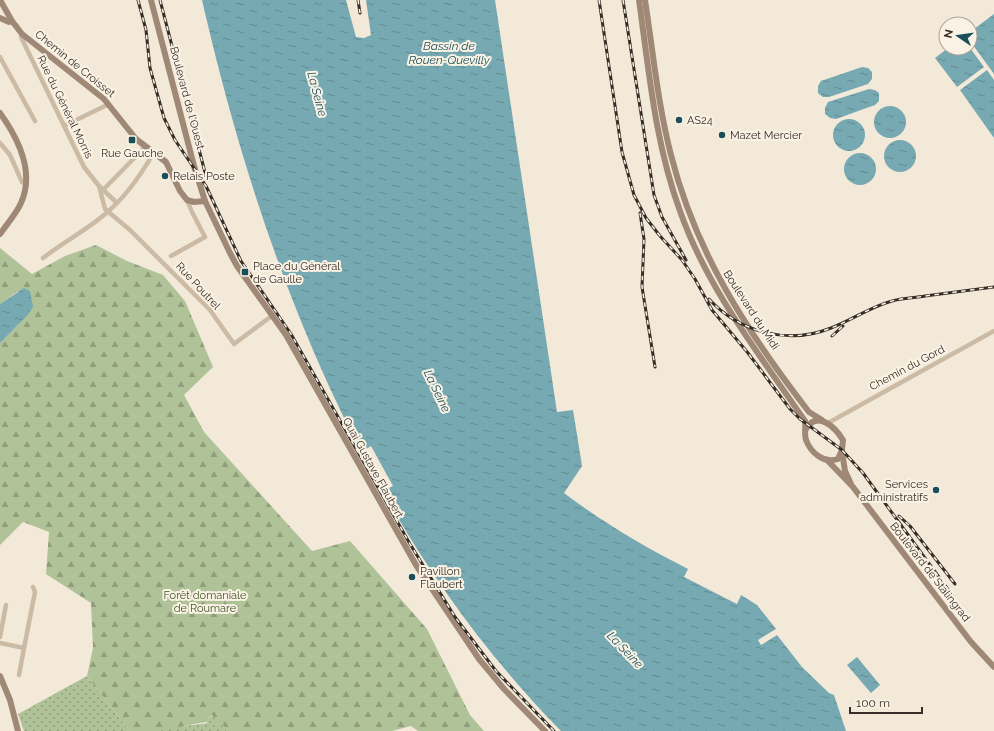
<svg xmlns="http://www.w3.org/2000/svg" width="994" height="731" viewBox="0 0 994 731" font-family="Raleway,sans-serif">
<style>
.grass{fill:url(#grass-dots)}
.forest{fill:url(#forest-firs)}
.water{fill:url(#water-ripples)}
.pier{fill:#f3e9d9}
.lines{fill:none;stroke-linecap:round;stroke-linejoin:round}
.street{stroke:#cbbaa4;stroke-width:4.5}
.secondary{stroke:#9f8976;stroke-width:6}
.rail-casing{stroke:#362d26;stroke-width:3}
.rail{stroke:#faf3e5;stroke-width:1.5;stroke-dasharray:4.5;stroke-linecap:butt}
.poi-dot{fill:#1a4f5a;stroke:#faf3e5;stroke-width:1.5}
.labels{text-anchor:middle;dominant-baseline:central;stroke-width:4;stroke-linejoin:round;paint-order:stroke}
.street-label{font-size:11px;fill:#362d26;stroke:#faf3e5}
.poi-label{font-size:11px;fill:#362d26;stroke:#faf3e5;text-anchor:start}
.park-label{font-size:11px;fill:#415629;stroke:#faf3e5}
.water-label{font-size:12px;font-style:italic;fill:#1a4f5a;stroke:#faf3e5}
</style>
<defs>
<pattern id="grass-dots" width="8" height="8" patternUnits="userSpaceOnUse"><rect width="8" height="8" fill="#b0c298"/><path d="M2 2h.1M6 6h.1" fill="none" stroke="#909e7c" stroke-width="1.8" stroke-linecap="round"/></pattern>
<pattern id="forest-firs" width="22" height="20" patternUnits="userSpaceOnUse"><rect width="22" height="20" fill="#b0c298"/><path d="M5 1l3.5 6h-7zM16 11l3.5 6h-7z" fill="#909e7c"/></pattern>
<pattern id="water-ripples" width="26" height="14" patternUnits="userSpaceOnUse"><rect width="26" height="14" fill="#76a9b1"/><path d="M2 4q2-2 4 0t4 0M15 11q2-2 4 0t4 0" fill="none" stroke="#628a90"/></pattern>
</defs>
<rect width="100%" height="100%" fill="#f3e9d9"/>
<g class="grass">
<polygon points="87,676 130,731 24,731 18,714"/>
<polygon points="213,715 218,720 215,723 223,725 227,731 157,731 159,729 209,723 207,720"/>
</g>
<polygon class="forest" points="96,245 127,261 163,275 185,301 213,367 184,395 204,432 312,551 350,541 427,629 470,715 484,731 418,731 411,726 392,731 227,731 223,725 214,723 217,720 212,715 207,720 210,723 205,722 157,731 130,731 87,676 93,648 91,603 46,574 49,532 23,522 0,545 0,343 27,316 18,291 0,304 0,248 32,274 65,256"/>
<g class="water">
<path d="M202,0H346L356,37L364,38L371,35L366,0H495L557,412L573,410L582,466L564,493C604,523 643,546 688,569L684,577L737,604L741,595L757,605L776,629L758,640L761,645L777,635L802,667L829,693L834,695L846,731H561C366,533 263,266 202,0Z"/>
<polygon points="994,14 994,74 970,41 970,32"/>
<polygon points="948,48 970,48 984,67 957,87 935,58"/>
<polygon points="862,67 868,68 872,72 872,79 868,84 829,97 823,97 818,93 818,86 821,81"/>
<polygon points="987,70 994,80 994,138 960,90"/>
<polygon points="869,89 875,90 879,93 879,101 875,105 836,119 830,118 825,114 825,108 828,102"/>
<circle cx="890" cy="122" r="16"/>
<circle cx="849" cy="135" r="16"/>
<circle cx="900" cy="156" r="16"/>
<circle cx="860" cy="169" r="16"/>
<polygon points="24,288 30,291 33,307 27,316 0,343 0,304"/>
<polygon points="857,657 880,685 871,693 847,665"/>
</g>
<polygon class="pier" points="371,446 393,486 383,491 361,452"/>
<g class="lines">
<g class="street">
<polyline points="22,34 21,37 84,167 99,186 116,202"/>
<polyline points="0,57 35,121"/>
<polyline points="64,126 109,104"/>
<polyline points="0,143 10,155 22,182 26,184"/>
<polyline points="99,186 105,209 130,230 210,310 234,344 273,315"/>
<polyline points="103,190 145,147"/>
<polyline points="171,256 205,237 192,212 187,200"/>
<path d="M43,258C62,243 85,231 104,215C125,198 141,175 154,152"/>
<polyline points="828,423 994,331"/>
<polyline points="0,637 6,605"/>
<polyline points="0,643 24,648 35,592 33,587"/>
<polyline points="19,675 24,648"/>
</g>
<g class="secondary">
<polyline points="0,0 12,21 22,34 104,99 136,139 166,162 180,191 187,200 194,202 205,201"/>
<polyline points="151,0 194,166 205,201 230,253 237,266 286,335 416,565 479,659 504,689 545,731"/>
<path d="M639,0C649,71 655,143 680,211C707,288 759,354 805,421C806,427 804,435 806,440C811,453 824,464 838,459L842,450L843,440C835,427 817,410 806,429"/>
<path d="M645,0C653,52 658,105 671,155C696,254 748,333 809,412L822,420"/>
<polyline points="0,18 9,22 12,21"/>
<path d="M0,113C18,138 35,172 21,203C16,214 7,224 0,234"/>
<polyline points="842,452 845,471 851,484"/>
<polyline points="828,461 853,487 971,642 994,667"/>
<polyline points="0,676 10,700 18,731"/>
</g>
<g class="rail-casing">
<g id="rail">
<polyline points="138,0 146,30 150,68 164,118 175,140 206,186 241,261 291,334 410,544 455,617 496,671 554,731"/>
<polyline points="160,0 207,180"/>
<polyline points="358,0 360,13"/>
<polyline points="599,0 622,152 634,195 646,218 660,236 682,260 695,279 712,310 748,353 790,409 800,419 842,450 863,473 952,595"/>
<polyline points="623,0 654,195 662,217 686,260"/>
<polyline points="640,213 644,239 642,287 655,367"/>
<path d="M709,299C740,333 789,345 831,328C852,320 870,307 892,301C902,298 914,298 925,296C948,293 971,290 994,287"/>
<polyline points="832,336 843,326"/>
<polyline points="899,516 910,526 955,584"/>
</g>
</g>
<use href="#rail" class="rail"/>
</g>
<g class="poi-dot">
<circle cx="679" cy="120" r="4"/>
<circle cx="722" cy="135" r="4"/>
<rect x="128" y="136" width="8" height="8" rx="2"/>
<circle cx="165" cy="176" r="4"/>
<rect x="241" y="268" width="8" height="8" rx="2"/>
<circle cx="936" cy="490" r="4"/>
<circle cx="412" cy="577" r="4"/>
</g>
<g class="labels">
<g class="street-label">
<text transform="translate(75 64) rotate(39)">Chemin de Croisset</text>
<text transform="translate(187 98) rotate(75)">Boulevard de l'Ouest</text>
<text transform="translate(65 107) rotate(64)">Rue du Général Morris</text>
<text transform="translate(198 286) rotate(47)">Rue Poutrel</text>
<text transform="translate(751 310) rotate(57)">Boulevard du Midi</text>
<text transform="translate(907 368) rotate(-28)">Chemin du Gord</text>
<text transform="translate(373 468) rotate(61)">Quai Gustave Flaubert</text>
<text transform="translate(930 572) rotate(52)">Boulevard de Stalingrad</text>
</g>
<g class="poi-label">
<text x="687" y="120">AS24</text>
<text x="730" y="135">Mazet Mercier</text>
<text x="132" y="153" text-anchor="middle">Rue Gauche</text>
<text x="173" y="176">Relais Poste</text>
<text x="253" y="266">Place du Général<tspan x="253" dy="13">de Gaulle</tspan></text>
<text x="928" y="484" text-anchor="end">Services<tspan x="928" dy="13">administratifs</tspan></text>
<text x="420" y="571">Pavillon<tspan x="420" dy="13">Flaubert</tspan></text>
</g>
<g class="park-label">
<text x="205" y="595">Forêt domaniale<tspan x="205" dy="13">de Roumare</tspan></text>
</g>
<g class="water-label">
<text x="449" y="46">Bassin de<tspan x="449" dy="14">Rouen-Quevilly</tspan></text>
<text transform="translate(317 94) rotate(75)">La Seine</text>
<text transform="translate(437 391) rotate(64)">La Seine</text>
<text transform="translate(625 650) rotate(46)">La Seine</text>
</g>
</g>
<g transform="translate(958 36) rotate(283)"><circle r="19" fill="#faf3e5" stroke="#aca499"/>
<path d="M0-3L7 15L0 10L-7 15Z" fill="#1a4f5a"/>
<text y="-6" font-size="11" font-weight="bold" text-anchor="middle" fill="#362d26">N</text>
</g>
<path d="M850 707v6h72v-6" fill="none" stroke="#362d26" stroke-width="2"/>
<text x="856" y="707" font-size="12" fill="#362d26" stroke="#faf3e5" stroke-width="3" paint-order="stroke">100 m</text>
</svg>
